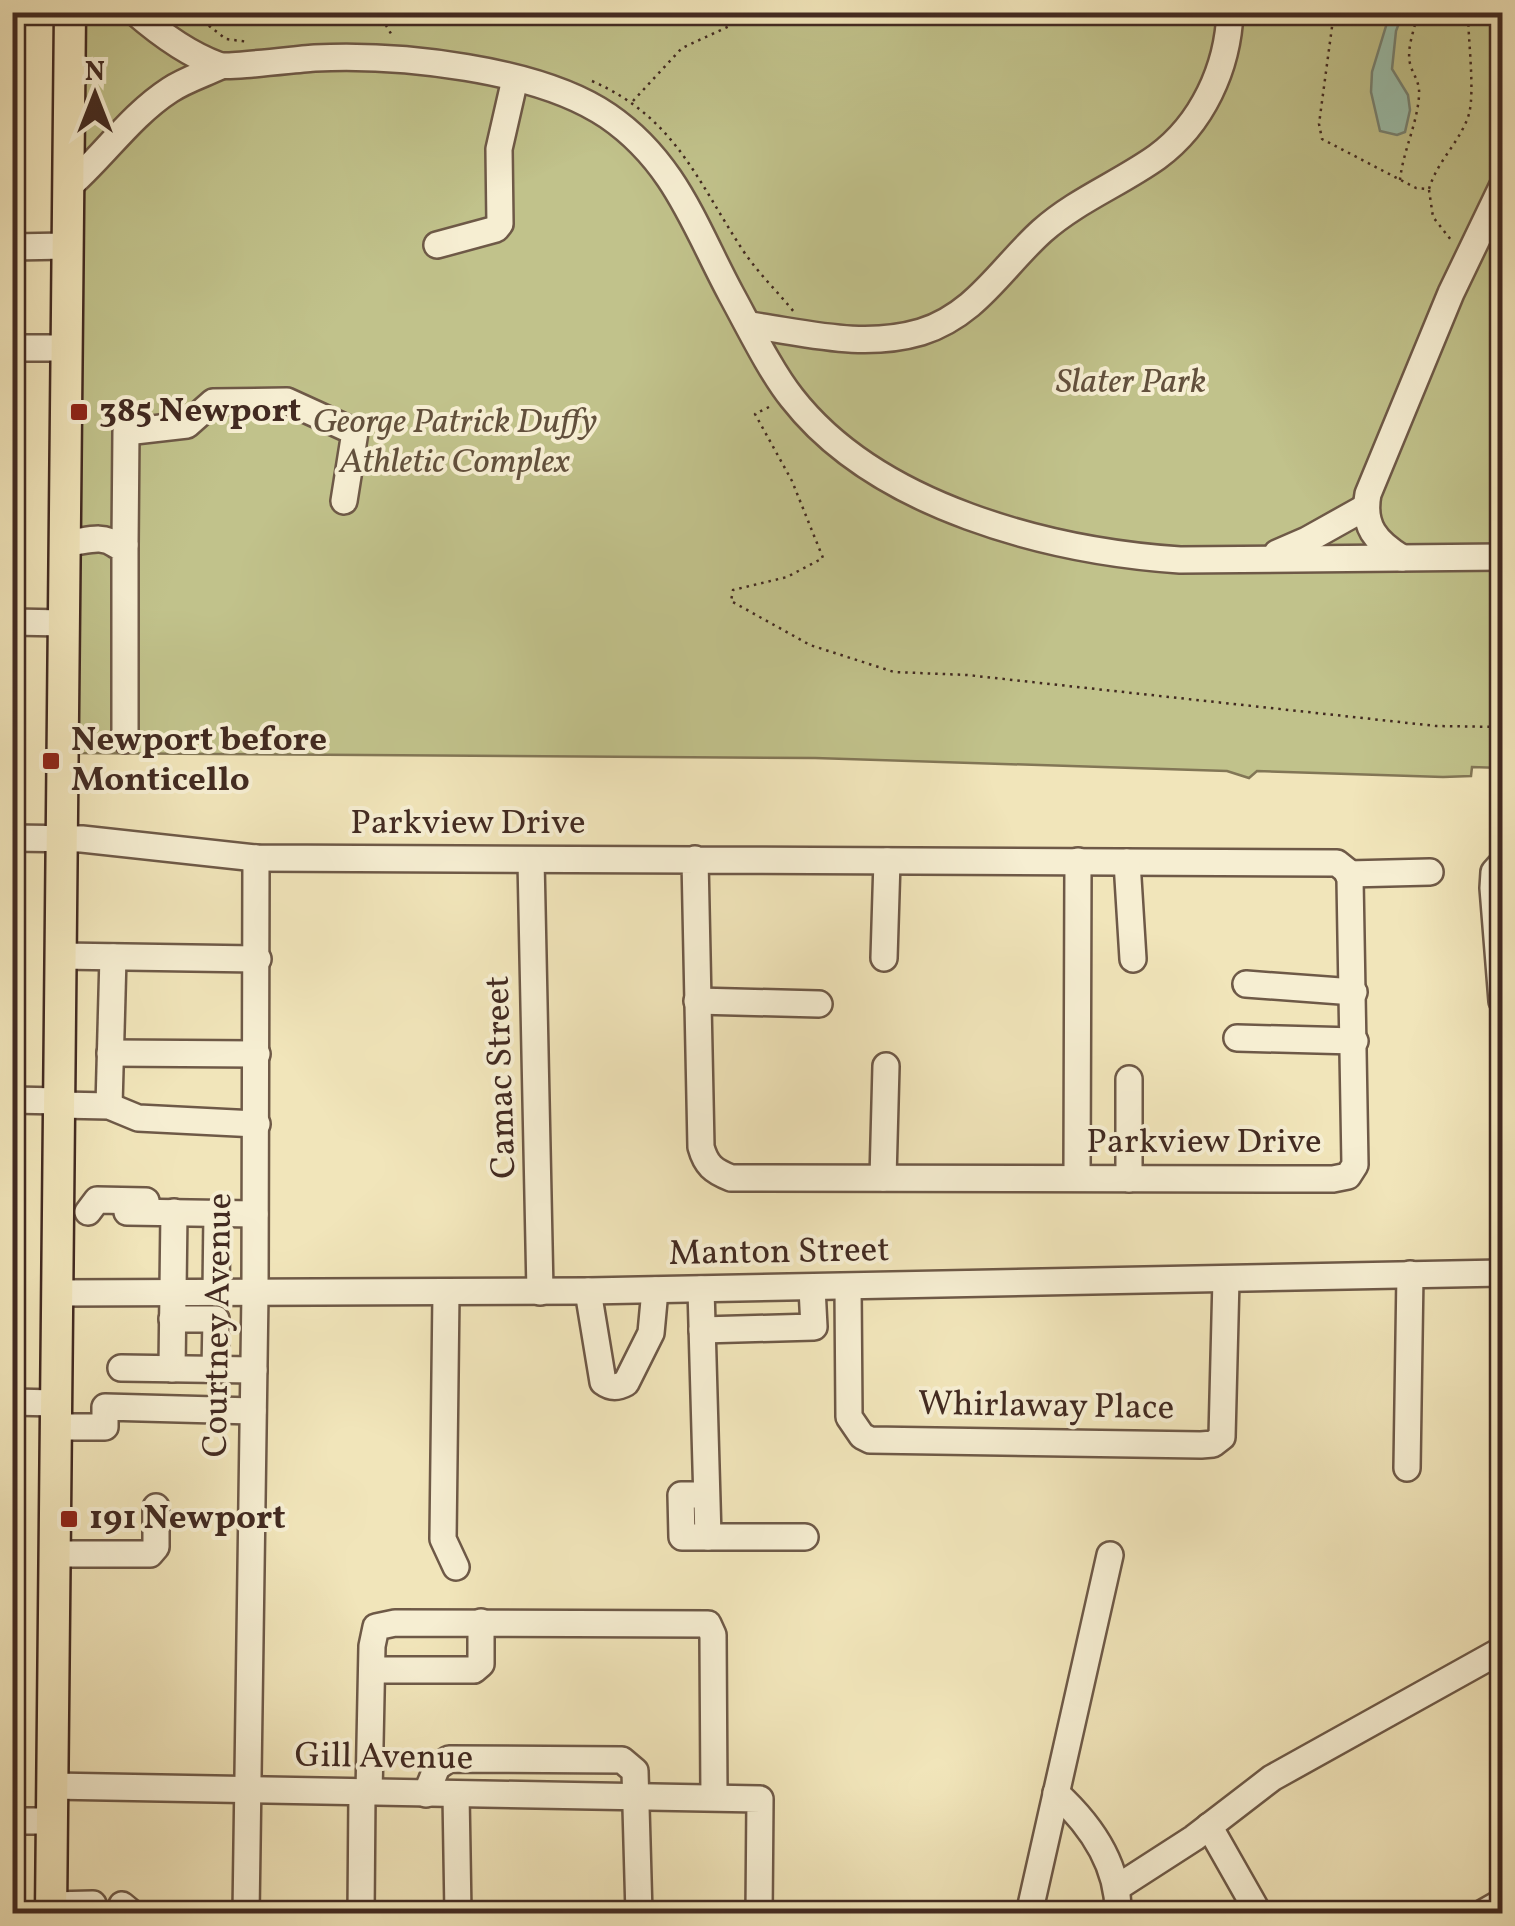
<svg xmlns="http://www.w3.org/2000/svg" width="1515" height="1926" viewBox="0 0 1515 1926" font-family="Vollkorn,serif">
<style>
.green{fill:#c1c28b;stroke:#827656;stroke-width:2.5}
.water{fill:#9bbfac;stroke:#778374;stroke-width:2.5}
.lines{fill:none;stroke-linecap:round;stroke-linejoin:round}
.minor-casing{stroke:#6e5947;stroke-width:30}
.major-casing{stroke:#422a21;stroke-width:35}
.path{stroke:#422a21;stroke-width:2.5;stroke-dasharray:2.5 5;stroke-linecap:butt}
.minor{stroke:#f6eed2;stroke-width:25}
.major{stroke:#f1e5ba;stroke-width:30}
.poi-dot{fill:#8f2418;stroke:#f6eed2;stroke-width:4}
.labels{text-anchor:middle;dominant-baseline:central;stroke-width:8;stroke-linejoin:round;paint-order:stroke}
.park-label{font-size:35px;font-style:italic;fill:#62503c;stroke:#f6eed2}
.poi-label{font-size:35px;font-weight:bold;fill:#422a21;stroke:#f6eed2;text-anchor:start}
.street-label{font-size:35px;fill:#422a21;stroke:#f6eed2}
</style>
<rect width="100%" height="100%" fill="#f1e5ba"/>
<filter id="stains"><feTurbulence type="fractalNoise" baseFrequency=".002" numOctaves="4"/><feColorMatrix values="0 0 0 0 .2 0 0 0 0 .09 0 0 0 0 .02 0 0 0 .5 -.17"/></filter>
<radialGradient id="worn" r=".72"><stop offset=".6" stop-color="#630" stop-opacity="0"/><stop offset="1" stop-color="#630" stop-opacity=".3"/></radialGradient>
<polygon class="green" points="69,13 1502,13 1502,768 1472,767 1471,776 1443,777 1257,771 1249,778 1227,771 815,758 64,753"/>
<polygon class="water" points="1390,13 1403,13 1396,31 1392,69 1408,95 1410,110 1405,132 1397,135 1380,131 1371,92 1372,72"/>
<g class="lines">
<g class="minor-casing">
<g id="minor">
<path d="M135,12C158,32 188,54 218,65C226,68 299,59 315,58C398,54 538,68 608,116C675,162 695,227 731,294C748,325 771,372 792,398C877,507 1049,551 1180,560L1502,557"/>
<path d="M67,188C103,157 130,116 170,90C185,80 204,74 221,66"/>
<polyline points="437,245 496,229 500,224 499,149 515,79"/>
<polyline points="12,247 67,246"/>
<path d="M749,325C807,333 863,349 921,332C976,315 1002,267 1042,231C1077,200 1119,184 1157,157C1202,124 1228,68 1230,12"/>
<polyline points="12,348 66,348"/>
<path d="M64,543C82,543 101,533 116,545H125V740"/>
<polyline points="125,545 126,432 187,425 213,402 287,401 355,432 344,501"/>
<polyline points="1277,553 1307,540 1366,507"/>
<path d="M1402,558C1376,542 1362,526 1368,494L1451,293L1502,187"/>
<polyline points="12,622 64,623"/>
<path d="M12,838L82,839L256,858L1337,863L1347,871L1350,879L1355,1165L1348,1176L1333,1179L731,1178C713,1171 706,1165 701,1147L695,859"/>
<polyline points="531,860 540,1292"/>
<polyline points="1127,862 1133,959"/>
<polyline points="1502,863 1494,872 1493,888 1502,1001"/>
<polyline points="1348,874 1430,872"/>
<polyline points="61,956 258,959"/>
<polyline points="884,958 887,861"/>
<polyline points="1246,984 1354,992"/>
<polyline points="697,1001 819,1004"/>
<polyline points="1237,1038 1355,1041"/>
<polyline points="110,1053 257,1054"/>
<polyline points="1129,1079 1129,1179"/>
<polyline points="12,1100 60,1101"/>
<polyline points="60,1105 109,1106 138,1118 257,1124"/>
<polyline points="109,1106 113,957"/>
<polyline points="883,1178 886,1066"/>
<polyline points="1077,1178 1078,861"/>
<polyline points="88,1212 97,1200 146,1201"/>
<polyline points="127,1212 255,1214"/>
<polyline points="848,1287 849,1417 862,1436 870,1440 1201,1445 1213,1444 1222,1437 1226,1279"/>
<polyline points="701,1289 708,1537 805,1537"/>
<path d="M588,1291L603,1382C611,1388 617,1388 626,1383L651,1333L655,1290"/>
<polyline points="57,1293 588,1291 1502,1273"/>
<polyline points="216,1293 217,1213"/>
<polyline points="446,1293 443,1539 456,1567"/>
<polyline points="172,1319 216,1319 215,1370"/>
<polyline points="702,1330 814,1327 812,1288"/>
<polyline points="121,1368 254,1370"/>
<polyline points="172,1369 174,1212"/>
<polyline points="12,1402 55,1403"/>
<polyline points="55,1427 105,1427 105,1407 253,1411"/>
<polyline points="1407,1468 1410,1274"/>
<polyline points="706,1495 681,1495 682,1537 708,1537"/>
<polyline points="54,1554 150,1554 156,1547 156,1507"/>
<polyline points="372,1670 474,1670 481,1664 481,1622"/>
<polyline points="52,1786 760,1799 759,1914"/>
<polyline points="369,1793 372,1646 376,1627 395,1623 708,1624 713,1635 714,1797"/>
<path d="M1056,1793C1091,1825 1119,1865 1118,1914"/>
<polyline points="426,1794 437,1767 449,1759 622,1760 635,1771 639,1914"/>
<polyline points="456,1794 458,1914"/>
<polyline points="12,1821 52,1821"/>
<polyline points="1209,1826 1259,1914"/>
<polyline points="1118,1887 1194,1838 1272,1778 1502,1650"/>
<polyline points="51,1905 93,1904"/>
<polyline points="122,1905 133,1914"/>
<polyline points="246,1914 255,1293 256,858"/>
<polyline points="361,1914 362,1793"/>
<polyline points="1029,1914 1110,1555"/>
<polyline points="1481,1914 1502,1902"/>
</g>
</g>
<g class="major-casing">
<polyline id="major" points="51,1914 70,12"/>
</g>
<g class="path">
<polyline points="191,12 226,39 249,42"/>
<polyline points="378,12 393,37"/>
<path d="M1334,12L1319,124L1322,139L1416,188L1429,189C1437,161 1461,141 1469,114C1475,91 1468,39 1468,12"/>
<path d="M592,81C676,118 697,181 744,252C759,274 777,291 794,312"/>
<polyline points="633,101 682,48 760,12"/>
<path d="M1400,180C1403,151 1417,125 1419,96C1420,83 1415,78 1411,67C1405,50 1415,29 1418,12"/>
<polyline points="1429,190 1433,217 1451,240"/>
<polyline points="769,407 755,414 792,481 823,558 787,577 733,590 731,601 810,645 894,672 967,675 1436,726 1502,727"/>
</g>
<use href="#minor" class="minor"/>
<use href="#major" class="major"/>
</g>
<g class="poi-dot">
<rect x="69" y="402" width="20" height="20" rx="5"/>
<rect x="41" y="751" width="20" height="20" rx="5"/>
<rect x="59" y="1509" width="20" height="20" rx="5"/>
</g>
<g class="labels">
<g class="park-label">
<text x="1131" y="383">Slater Park</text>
<text x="455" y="423">George Patrick Duffy<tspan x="455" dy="40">Athletic Complex</tspan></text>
</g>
<g class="poi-label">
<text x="99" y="412">385 Newport</text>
<text x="71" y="741">Newport before<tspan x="71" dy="40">Monticello</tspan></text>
<text x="89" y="1519">191 Newport</text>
</g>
<g class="street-label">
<text x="468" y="824">Parkview Drive</text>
<text transform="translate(502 1077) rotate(-92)">Camac Street</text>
<text x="1204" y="1143">Parkview Drive</text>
<text transform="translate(779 1253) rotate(-1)">Manton Street</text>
<text transform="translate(219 1325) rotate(-89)">Courtney Avenue</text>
<text transform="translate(1046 1407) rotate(1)">Whirlaway Place</text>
<text transform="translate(384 1758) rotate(1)">Gill Avenue</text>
</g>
</g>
<rect width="1515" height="1926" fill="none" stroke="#f1e5ba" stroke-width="50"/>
<rect x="15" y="15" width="1485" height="1896" fill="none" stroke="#422a21" stroke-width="5"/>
<rect x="25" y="25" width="1465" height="1876" fill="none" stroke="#422a21" stroke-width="2.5"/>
<g transform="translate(95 95)" stroke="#f6eed2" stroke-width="8" paint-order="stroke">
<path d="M0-8L18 38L0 25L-18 38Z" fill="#422a21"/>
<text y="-15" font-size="28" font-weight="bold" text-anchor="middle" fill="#422a21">N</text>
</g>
<rect width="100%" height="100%" filter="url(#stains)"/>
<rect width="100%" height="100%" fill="url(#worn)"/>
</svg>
